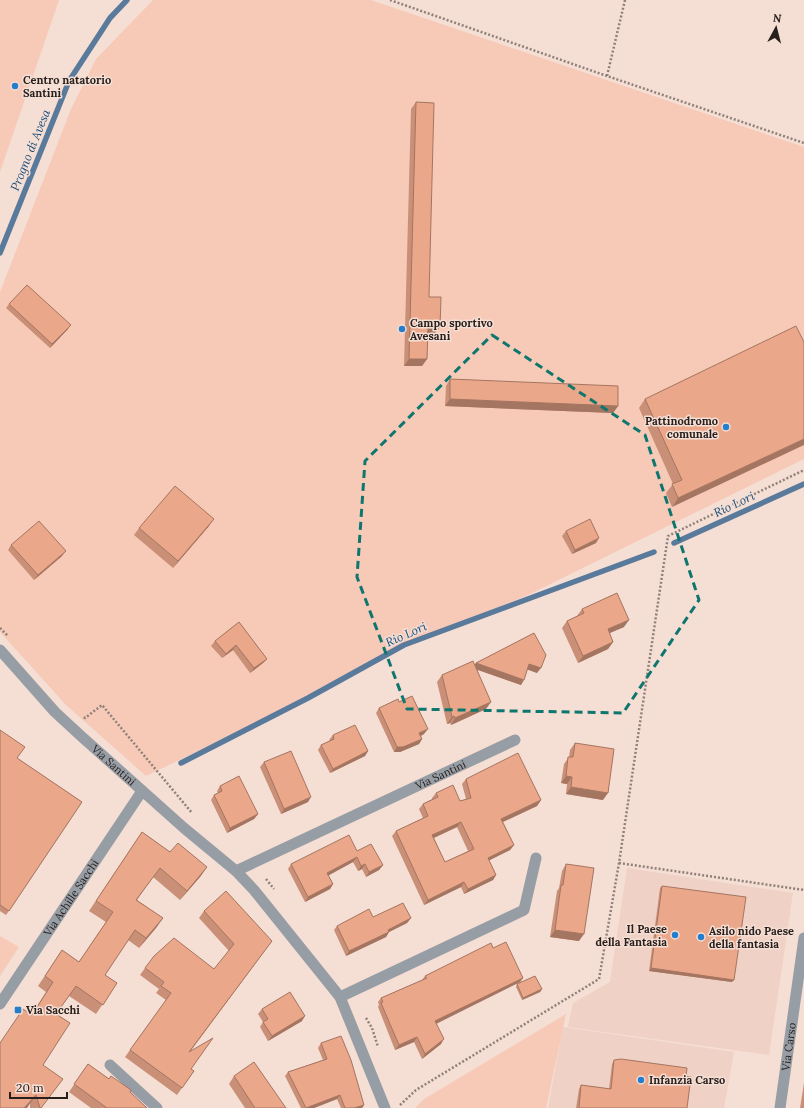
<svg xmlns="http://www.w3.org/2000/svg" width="804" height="1108" viewBox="0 0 804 1108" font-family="Lora,serif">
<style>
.built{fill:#f0d1c5}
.green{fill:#f7cab8}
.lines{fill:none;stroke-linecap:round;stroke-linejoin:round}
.stream{stroke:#5a7a9c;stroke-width:5.5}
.path{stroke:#8f8079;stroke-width:2.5;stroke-dasharray:2 2;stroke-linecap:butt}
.minor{stroke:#969da4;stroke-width:11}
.wall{fill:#ca9077;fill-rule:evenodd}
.shaded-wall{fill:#a47561}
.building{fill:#eba78a;stroke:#a47561;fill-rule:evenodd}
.marked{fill:none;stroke:#0f766e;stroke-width:3;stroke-dasharray:8 5;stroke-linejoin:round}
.poi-dot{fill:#247ecb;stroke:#f5ded4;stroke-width:1.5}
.labels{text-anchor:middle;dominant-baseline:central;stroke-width:3;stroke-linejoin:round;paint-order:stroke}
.poi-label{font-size:11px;font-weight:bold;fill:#28201d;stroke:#f5ded4;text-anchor:start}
.street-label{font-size:11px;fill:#28201d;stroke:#f5ded4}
.water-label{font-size:12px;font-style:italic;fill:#174c7b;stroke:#f5ded4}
</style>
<rect width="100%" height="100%" fill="#f5ded4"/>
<g class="built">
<polygon points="627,868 793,893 769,1055 568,1027 573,1003 610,982"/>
<polygon points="563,1027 734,1052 724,1108 548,1108"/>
</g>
<g class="green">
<polygon points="0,0 59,0 0,172"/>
<polygon points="153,0 371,0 804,147 804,459 526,596 404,645 308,698 146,776 66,705 0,632 0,292 71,109 96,59"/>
<polygon points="0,936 19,947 0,976"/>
<polygon points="566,1014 546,1108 415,1108 424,1099"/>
</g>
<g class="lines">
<g class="stream">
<polyline points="0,253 69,81 110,18 127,0"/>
<polyline points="674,543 804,484"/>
<polyline points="181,763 308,698 404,645 654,552"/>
</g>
<g class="path">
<polyline points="390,0 607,76"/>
<polyline points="625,0 607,76 804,143"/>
<polyline points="0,628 8,636"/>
<polyline points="84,717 85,718 102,705 192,813"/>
<polyline points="619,863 804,890"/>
<polyline points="266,879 274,889"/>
<polyline points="366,1018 372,1028 378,1047"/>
<polyline points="400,1105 416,1090 599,979 619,863 668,536 804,470"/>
</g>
<g class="minor">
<path id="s1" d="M0,650L55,712L81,736L184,828L236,871L254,890L340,997L385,1108"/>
<path id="s2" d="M236,871L515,740"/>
<polyline points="340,997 524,910 536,858"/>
<path id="s3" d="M0,1004L142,791"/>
<polyline points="110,1065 157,1108"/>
<path id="s4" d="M780,1108L804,938"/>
</g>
</g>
<g class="wall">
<polygon points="416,102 429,297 440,327 435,333 428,333 427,359 422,366 404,366 411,109"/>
<polygon points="9,304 68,329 50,348 6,308"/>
<polygon points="804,342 672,507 666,493 673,484 639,408 645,399"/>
<polygon points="450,379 618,406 613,413 445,406 446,386"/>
<polygon points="209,526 173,568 134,535 139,528"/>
<polygon points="566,531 596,543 572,554 562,536"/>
<polygon points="11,545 62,556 34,580 8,550"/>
<polygon points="582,609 624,627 609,633 613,642 608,649 578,663 562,628 567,621 577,616"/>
<polygon points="239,622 267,659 263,663 250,673 233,650 222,658 211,646 215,641"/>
<polygon points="534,633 537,673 527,669 521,685 477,669 486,709 451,725 450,723 447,724 437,682 442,675 475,664"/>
<polygon points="399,702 424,734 421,736 422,739 419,744 400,752 394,752 376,713 379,708"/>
<polygon points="0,730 17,758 82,802 6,915 0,911"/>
<polygon points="333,735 368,751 365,756 330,773 318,750 321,745 330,741 329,740"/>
<polygon points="575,743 603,800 566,794 567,784 561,783 564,764 569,757 570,750"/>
<polygon points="264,762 308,802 281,814 260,767"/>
<path d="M466,779L541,800L537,806L503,822L514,845L510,850L489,860L496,875L493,880L464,894L461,887L424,905L392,836L396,831L423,818L419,809L423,804L432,799V798L436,793L460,801L466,799L462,784ZM457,827L468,851L445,862L434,838Z"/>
<polygon points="220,786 258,814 254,819 227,833 211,800 214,795 218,793 217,791"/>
<polygon points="142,832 170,852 207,867 200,877 180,900 153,877 137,900 163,918 156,928 139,948 128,940 105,975 117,983 96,1014 69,996 56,1014 43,1065 42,1108 30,1108 30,1105 32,1014 46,992 38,986 62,950 79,962 106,922 89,911"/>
<polygon points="357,851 383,865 379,870 366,877 362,869 358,871 353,862 328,875 333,884 330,889 305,902 288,869 291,864"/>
<polygon points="566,864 579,941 550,937 557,891 559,888 562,871"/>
<polygon points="662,886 732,982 649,971 660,888"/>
<polygon points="204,911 272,941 190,1052 191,1069 194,1071 177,1095 125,1057 166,1000 156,993 159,989 140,975 145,968 214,969 229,951 199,918"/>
<polygon points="373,917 411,918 407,923 389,932 386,937 346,956 334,930 337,926"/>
<polygon points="493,948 523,978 520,982 436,1023 441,1044 422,1059 414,1042 395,1050 378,1007 379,1005 378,1002 381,998 422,980 425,976"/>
<polygon points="517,984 542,989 540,992 522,1000 516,987"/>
<polygon points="262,1009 302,1021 268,1041 260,1027 263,1022 258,1014"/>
<polygon points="321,1043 364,1105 362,1108 341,1108 337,1099 314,1108 301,1108 285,1076 288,1072 323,1060 318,1048"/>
<polygon points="614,1060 686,1076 687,1108 576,1108 579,1089 581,1085 609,1089 612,1064"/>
<polygon points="88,1064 109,1079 130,1092 147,1108 91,1108 69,1092"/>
<polygon points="234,1076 286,1108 245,1108 229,1084"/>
<polygon points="804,1082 804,1108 800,1108 804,1083"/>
</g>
<g class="shaded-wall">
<polygon points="71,325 68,329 50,348 52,344"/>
<polygon points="428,326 440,327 435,333 423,333"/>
<polygon points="409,359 427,359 422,366 404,366"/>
<polygon points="450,399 618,406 613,413 445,406"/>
<polygon points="804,439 804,445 672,507 678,498"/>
<polygon points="214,519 209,526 173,568 178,561"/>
<polygon points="599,538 596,543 572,554 575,550"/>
<polygon points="66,551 62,556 34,580 38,575"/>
<polygon points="629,620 624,627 603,636 608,629"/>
<polygon points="613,642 608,649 578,663 583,656"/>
<polygon points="236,645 233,650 222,658 226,654"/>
<polygon points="267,659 263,663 250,673 254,668"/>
<polygon points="476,663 524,680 521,685 472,668"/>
<polygon points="529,664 541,668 537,673 526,669"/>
<polygon points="491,702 486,709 451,725 455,718"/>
<polygon points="454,716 450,723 447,724 452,717"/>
<polygon points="428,729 424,734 416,738 419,733"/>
<polygon points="422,739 419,744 400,752 394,752 397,747"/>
<polygon points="368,751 365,756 330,773 333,769"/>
<polygon points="566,776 572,777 567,784 561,783"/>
<polygon points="571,787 608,793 603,800 566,794"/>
<polygon points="311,797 308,802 281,814 284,809"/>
<polygon points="541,800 537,806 498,824 501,819"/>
<polygon points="258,814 254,819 227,833 230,828"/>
<polygon points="461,822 457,827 429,840 432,835"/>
<polygon points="514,845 510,850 484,863 488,858"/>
<polygon points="357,857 353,862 324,878 327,873"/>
<polygon points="365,864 362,869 358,871 361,866"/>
<polygon points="383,865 379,870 366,877 369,872"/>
<polygon points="207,867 200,877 180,900 187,891"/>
<polygon points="496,875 493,880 464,894 468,889"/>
<polygon points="464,882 461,887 424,905 428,900"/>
<polygon points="333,884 330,889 305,902 308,897"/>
<polygon points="163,918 156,928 139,948 146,938"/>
<polygon points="411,918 407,923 389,932 386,937 346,956 349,951"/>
<polygon points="555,930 584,934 579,941 550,937"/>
<polygon points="651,968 734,980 732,982 649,971"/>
<polygon points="523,978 520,982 432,1026 435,1021"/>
<polygon points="542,989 540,992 522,1000 523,998"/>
<polygon points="305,1016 302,1021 268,1041 272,1036"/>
<polygon points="417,1037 414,1042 395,1050 399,1045"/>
<polygon points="444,1039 441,1044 422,1059 425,1054"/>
<polygon points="36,1095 27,1108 24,1108"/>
<polygon points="340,1095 337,1099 314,1108 306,1108"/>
<polygon points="364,1105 362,1108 354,1108"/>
</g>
<g class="building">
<polygon points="416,102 434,103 429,297 441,297 440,327 428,326 427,359 409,359"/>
<polygon points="27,285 71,325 52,344 9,304"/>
<polygon points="796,326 804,342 804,439 678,498 672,484 682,480 645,399"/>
<polygon points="450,379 618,386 618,406 450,399"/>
<polygon points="175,486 214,519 178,561 139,528"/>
<polygon points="590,519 599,538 575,550 566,531"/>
<polygon points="39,521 66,551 38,575 11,545"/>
<polygon points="617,593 629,620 608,629 613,642 583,656 567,621 584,613 582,609"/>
<polygon points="239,622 267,659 254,668 236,645 226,654 215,641"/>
<polygon points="534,633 546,655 541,668 529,664 524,680 476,663"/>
<polygon points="473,661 491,702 455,718 454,716 452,717 442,675"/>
<polygon points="412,696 428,729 419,733 422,739 403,747 397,747 379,708 398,699 399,702"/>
<polygon points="355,725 368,751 333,769 321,745 334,739 333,735"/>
<polygon points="0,730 25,747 17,758 82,802 9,911 0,905"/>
<polygon points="575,743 614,749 608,793 571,787 572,777 566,776 568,757 573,757"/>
<polygon points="291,751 311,797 284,809 264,762"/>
<path d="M518,753L541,800L501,819L514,845L488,858L496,875L468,889L464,882L428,900L396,831L428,816L423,804L438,797L436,793L453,785L460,801L471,798L466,779ZM461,822L474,849L445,862L432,835Z"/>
<polygon points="239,776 258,814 230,828 214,795 222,791 220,786"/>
<polygon points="142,832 170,852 178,843 207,867 187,891 160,868 136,900 163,918 146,938 135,930 105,975 117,983 103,1005 76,986 56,1014 70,1023 43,1065 63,1079 41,1108 40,1108 36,1095 24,1108 0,1108 0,1043 23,1009 32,1015 53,982 45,976 62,950 79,962 113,912 96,901"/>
<polygon points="349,835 357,851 371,844 383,865 369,872 365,864 361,866 357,857 327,873 333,884 308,897 291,864"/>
<polygon points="566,864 594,868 584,934 555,930 561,885 563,885"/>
<polygon points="662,886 746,897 734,980 651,968"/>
<polygon points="226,891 272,941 189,1052 213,1038 191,1069 194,1071 182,1088 130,1050 171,993 161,986 164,982 145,968 154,956 174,938 214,969 234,944 204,911"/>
<polygon points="403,903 411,918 388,930 389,932 349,951 337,926 369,909 373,917"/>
<polygon points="506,942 523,978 435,1021 444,1039 425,1054 417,1037 399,1045 381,1003 383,1002 381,998 427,978 425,976 491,943 493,948"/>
<polygon points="535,976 542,989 523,998 517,984"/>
<polygon points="290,992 305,1016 272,1036 263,1022 268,1019 262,1009"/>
<polygon points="341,1036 351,1060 364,1105 354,1108 345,1108 340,1095 306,1108 288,1072 327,1059 321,1043"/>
<polygon points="621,1059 687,1068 686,1076 691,1077 687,1108 579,1108 581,1085 611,1089 614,1060"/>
<polygon points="254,1062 286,1108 255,1108 234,1076"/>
<polygon points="88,1064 109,1079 111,1076 131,1090 130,1092 147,1108 107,1108 74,1084"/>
</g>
<path class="marked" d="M492,335L645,435L699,600L623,713L407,709L357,577L365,461Z"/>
<g class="poi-dot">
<circle cx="15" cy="86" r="4"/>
<circle cx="402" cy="329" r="4"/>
<circle cx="726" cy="427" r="4"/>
<circle cx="675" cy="935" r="4"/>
<circle cx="701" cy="937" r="4"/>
<rect x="14" y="1006" width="8" height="8" rx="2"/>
<circle cx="641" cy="1080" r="4"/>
</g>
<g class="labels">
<g class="poi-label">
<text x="23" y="80">Centro natatorio<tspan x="23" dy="13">Santini</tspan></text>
<text x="410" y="323">Campo sportivo<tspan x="410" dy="13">Avesani</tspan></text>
<text x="718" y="421" text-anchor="end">Pattinodromo<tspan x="718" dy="13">comunale</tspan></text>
<text x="667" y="929" text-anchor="end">Il Paese<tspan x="667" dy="13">della Fantasia</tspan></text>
<text x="709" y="931">Asilo nido Paese<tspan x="709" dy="13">della fantasia</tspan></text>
<text x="26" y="1010">Via Sacchi</text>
<text x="649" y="1080">Infanzia Carso</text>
</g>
<g class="street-label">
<text stroke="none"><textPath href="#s1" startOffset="162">Via Santini</textPath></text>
<text stroke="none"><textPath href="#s2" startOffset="226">Via Santini</textPath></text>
<text stroke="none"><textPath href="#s3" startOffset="128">Via Achille Sacchi</textPath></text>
<text stroke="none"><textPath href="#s4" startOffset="62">Via Carso</textPath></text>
</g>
<g class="water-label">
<text transform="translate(30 150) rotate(-68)">Progno di Avesa</text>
<text transform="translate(734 504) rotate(-25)">Rio Lori</text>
<text transform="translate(406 634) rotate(-24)">Rio Lori</text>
</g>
</g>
<g transform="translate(776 28) rotate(7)" stroke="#f5ded4" stroke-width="3" paint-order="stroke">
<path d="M0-3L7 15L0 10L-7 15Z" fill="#28201d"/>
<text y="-6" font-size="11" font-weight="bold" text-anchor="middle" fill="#28201d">N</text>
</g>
<path d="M10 1092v6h57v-6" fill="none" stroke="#28201d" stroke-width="2"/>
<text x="16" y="1092" font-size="12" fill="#28201d" stroke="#f5ded4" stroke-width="3" paint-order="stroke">20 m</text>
</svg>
